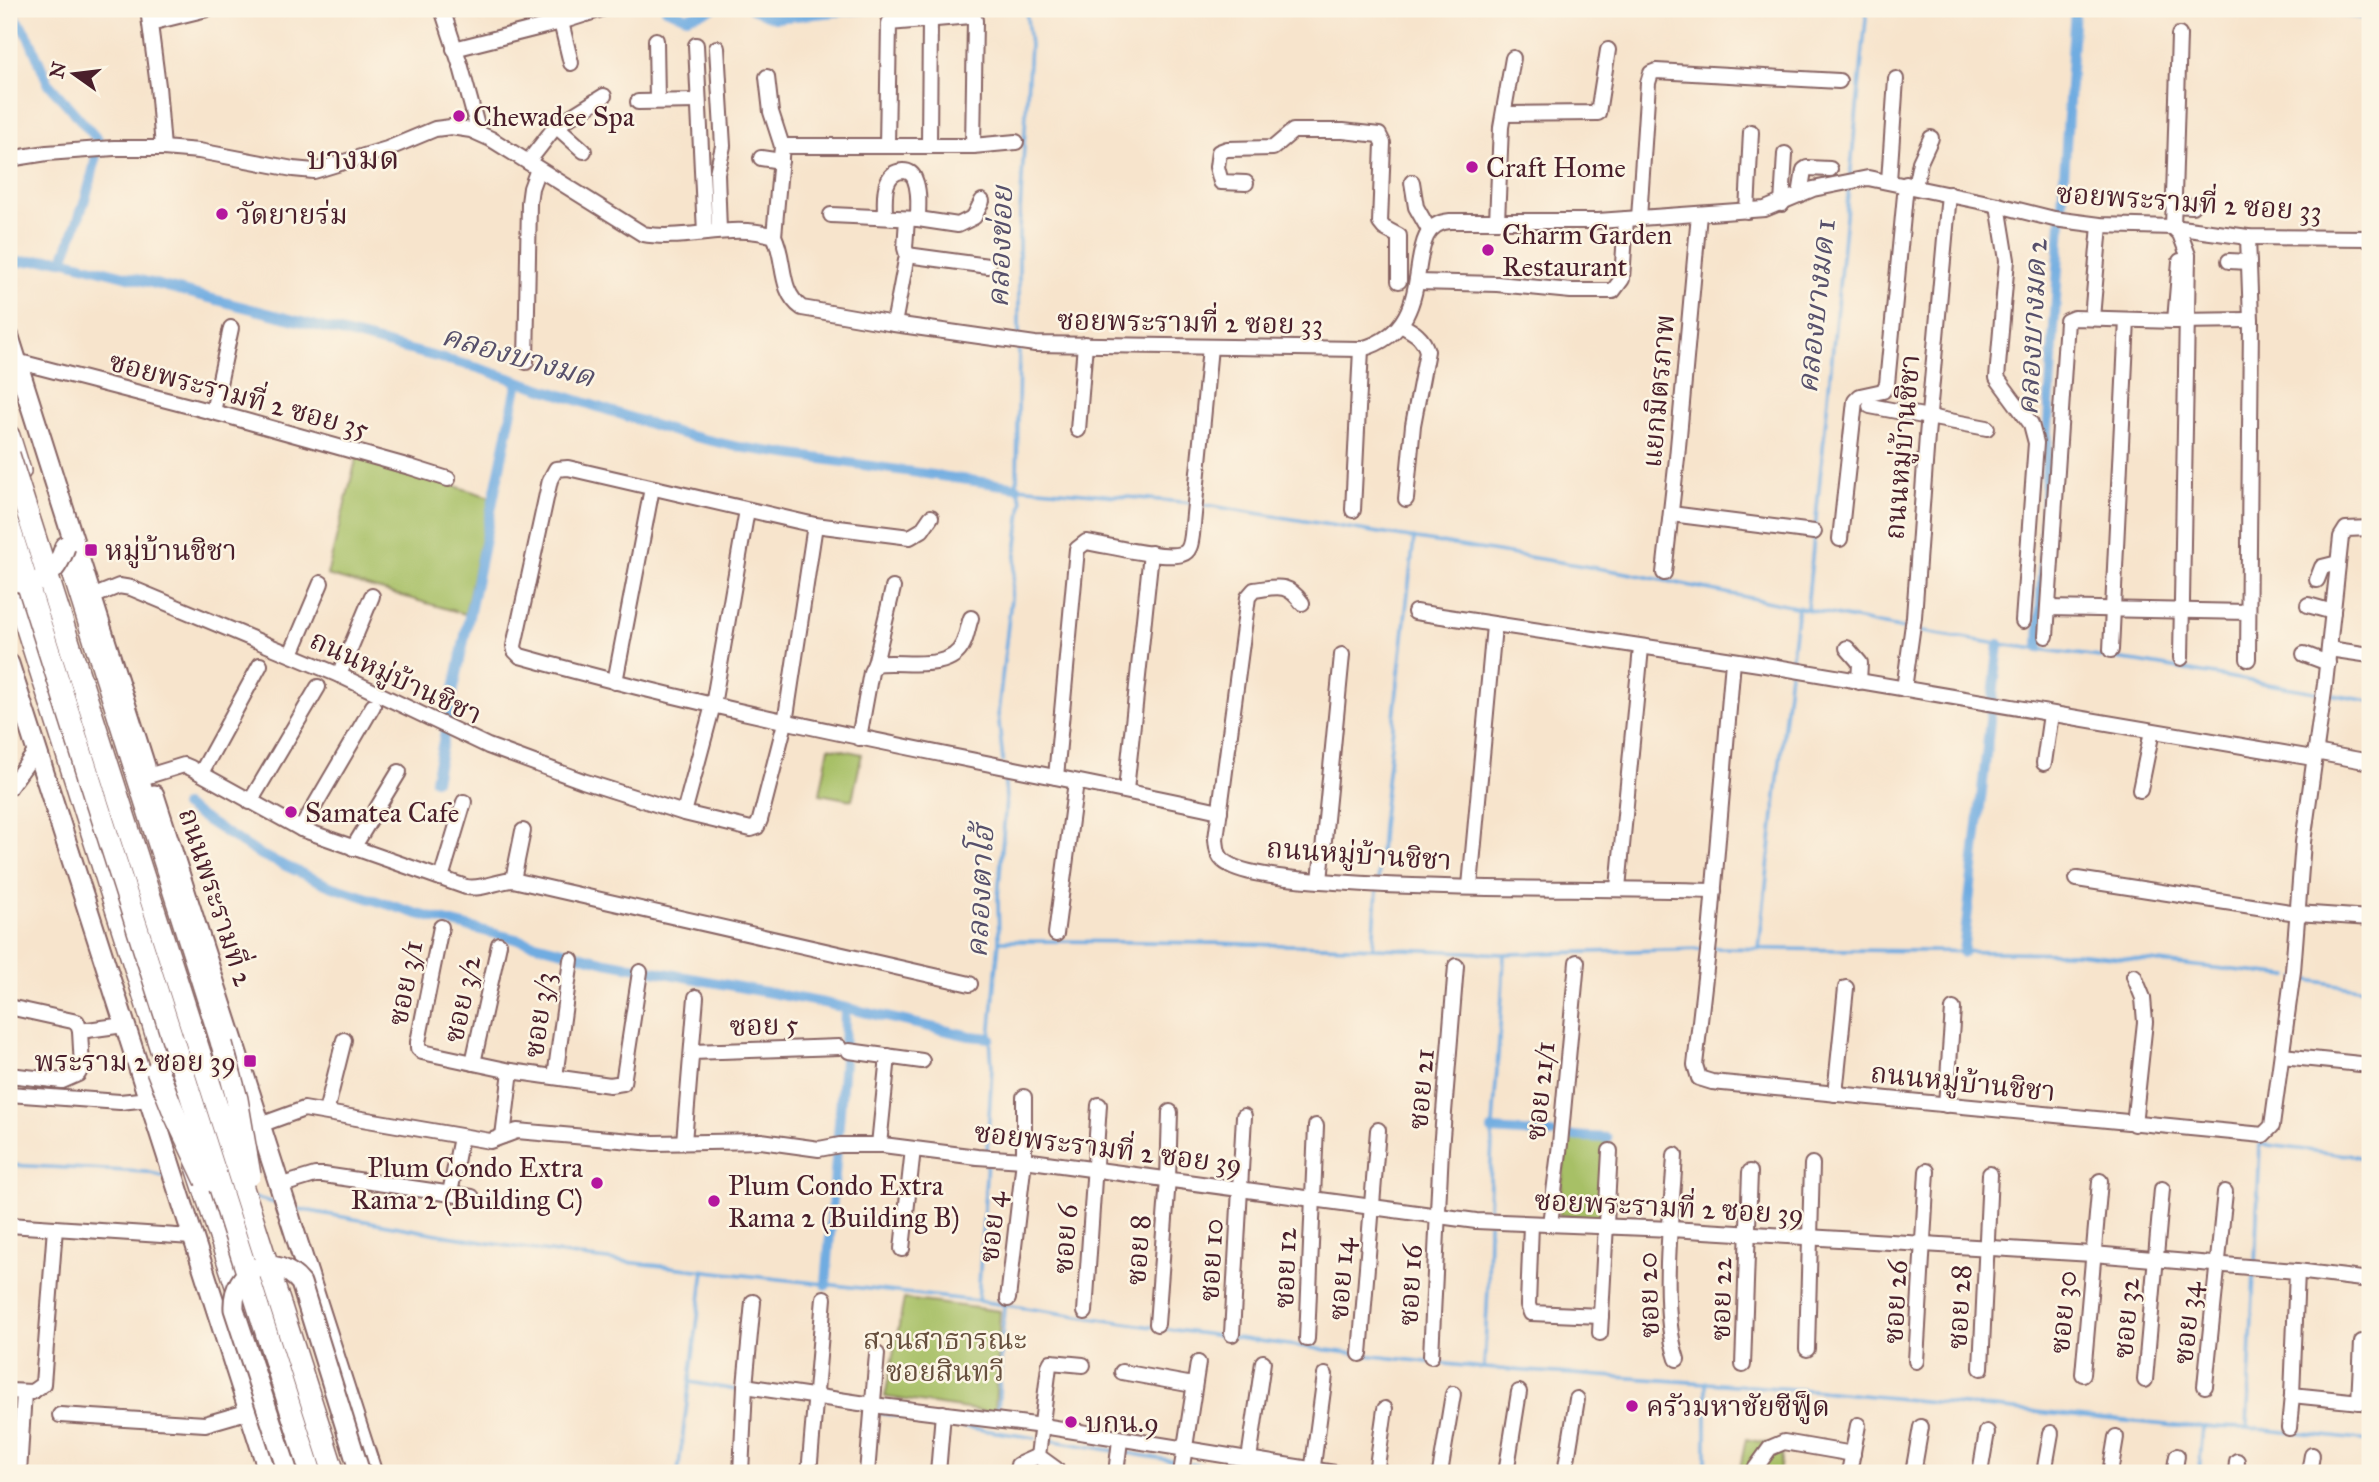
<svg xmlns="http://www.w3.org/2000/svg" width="2379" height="1482" viewBox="0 0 2379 1482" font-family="'IM FELL Great Primer','Noto Serif Thai',serif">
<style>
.green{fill:#a7c066;stroke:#787048;stroke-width:2}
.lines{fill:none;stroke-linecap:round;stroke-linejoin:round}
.stream{stroke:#70ace1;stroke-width:3.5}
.canal{stroke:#70ace1;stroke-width:10}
.minor-casing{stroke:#876463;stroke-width:18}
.major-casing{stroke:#876463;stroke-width:23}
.highway-casing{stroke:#876463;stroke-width:24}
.minor{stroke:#fff;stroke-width:14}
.major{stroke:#fff;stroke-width:19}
.highway{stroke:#fff;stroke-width:21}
.major-bridge-casing{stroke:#876463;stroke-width:23;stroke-linecap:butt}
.highway-bridge-casing{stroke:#876463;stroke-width:24;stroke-linecap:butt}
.major-bridge{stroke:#fff;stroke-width:19}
.highway-bridge{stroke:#fff;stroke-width:21}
.poi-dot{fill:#b5179e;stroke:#fcf5e5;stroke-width:2.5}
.labels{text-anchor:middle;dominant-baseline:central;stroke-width:5;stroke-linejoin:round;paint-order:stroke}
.poi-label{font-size:28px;fill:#4a1f2b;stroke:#fcf5e5;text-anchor:start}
.street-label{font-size:28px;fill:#4a1f2b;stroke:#fcf5e5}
.park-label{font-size:28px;fill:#664f3d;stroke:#fcf5e5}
.water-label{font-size:30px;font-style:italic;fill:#57506b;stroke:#fcf5e5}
.quarter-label{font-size:32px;fill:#4a1f2b;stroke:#fcf5e5}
</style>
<rect width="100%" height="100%" fill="#fcf5e5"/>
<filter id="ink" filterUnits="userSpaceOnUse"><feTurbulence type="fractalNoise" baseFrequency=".0143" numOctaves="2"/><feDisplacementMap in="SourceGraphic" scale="14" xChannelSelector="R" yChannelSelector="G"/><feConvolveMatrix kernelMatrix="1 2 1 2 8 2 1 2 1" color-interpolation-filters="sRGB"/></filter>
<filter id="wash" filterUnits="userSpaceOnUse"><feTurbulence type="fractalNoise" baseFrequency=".00686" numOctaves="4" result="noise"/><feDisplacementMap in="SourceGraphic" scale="28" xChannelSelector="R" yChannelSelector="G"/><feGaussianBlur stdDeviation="1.57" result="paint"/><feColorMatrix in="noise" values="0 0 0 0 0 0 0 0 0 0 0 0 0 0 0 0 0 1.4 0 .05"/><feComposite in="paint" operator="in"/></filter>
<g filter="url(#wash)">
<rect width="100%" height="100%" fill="#f7e4cc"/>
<g class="green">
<polygon points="357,456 490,497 465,614 327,575"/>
<polygon points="829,747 862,754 852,800 820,794"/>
<polygon points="1566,1139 1609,1142 1602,1219 1559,1215"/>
<polygon points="904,1299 1000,1311 995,1413 885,1397"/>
<polygon points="1746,1439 1783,1446 1779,1473 1739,1473"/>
</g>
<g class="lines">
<g class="stream">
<polyline points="2323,9 2324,9"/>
<polyline points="1850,178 1867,9"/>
<polyline points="1019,337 1019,230 1030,45 1026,9"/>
<polyline points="1017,487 1193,503"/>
<polyline points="1200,504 1627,573 1909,630"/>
<polyline points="1815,529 1849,185"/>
<polyline points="1807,608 1814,537"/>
<polyline points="1917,631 1999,644 2138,662 2321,693"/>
<polyline points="1791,664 1798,607"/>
<polyline points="2328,694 2370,701"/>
<polyline points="1003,761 998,713 1022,501 1017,487 1019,345"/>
<polyline points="1378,882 1382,826 1414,538"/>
<path d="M999,941C1168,941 1336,945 1504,954C1501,1042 1490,1129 1489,1217"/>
<polyline points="1373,947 1377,890"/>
<polyline points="1713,948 2076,953 2289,976"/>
<polyline points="1759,948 1790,672"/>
<polyline points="1504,954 1706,949"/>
<polyline points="2296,978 2370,990"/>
<polyline points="987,1152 992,1066 990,1038 999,941 998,898 1006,800 1004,772"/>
<polyline points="9,1165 146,1172 167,1177"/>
<polyline points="256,1198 279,1204"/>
<polyline points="293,1208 488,1243 590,1258 978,1301 1152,1327"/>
<polyline points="2255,1265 2260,1144 2370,1158"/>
<polyline points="978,1301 987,1160"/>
<polyline points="1160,1328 1357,1354"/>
<polyline points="1364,1355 1483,1368 1811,1390 2177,1426 2247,1428 2370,1441"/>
<polyline points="1484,1367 1488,1287 1489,1224"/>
<polyline points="690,1382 736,1390"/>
<polyline points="1706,1382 1706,1473"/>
<polyline points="998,1411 1004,1305"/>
<polyline points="880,1413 934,1422"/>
<polyline points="951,1425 1035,1438"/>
<polyline points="2247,1428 2254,1272"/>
<polyline points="1043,1439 1115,1451"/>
<polyline points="1122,1452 1174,1461"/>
<polyline points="1191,1464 1239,1472"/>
<polyline points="678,1473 704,1270"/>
<polyline points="2199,1473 2203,1427"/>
</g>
<g class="canal">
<path d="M10,9L29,38L48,83L98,140C94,182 78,220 63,260"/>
<polyline points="666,9 687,17 712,9"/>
<polyline points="752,9 775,18 865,9"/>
<polyline points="2270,9 2324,9 2370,16"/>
<polyline points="9,263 54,259 63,260 475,367 678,433 738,447 1017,487"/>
<polyline points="2039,648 2049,405 2075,9"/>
<polyline points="435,780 518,381"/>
<polyline points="184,806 259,854 330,886 418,914 606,962 824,1003 970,1036 990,1038"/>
<polyline points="1963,953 1999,644"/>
<polyline points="1492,1130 1552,1134"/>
<polyline points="1569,1136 1607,1138"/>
<polyline points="826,1285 844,1061 845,1008"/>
</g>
</g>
</g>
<g filter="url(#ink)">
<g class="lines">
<g class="minor-casing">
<g id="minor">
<polyline points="148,9 158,86 163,148"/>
<polyline points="442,9 461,67 479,133"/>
<polyline points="561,22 571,63"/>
<polyline points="150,23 207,9"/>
<polyline points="2179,35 2173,227 2180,234 2188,255 2181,658"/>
<polyline points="656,40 657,101"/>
<polyline points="696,45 705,233"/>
<polyline points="717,48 723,146 717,173 719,231"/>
<polyline points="454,49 561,22 602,9"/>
<polyline points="767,77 771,112 782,146"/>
<polyline points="638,102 698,101"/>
<polyline points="1504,114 1598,113 1608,50"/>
<polyline points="556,126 584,151"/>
<polyline points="929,145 930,18"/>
<polyline points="887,146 889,23 971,16 975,20 973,146"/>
<polyline points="761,158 781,161"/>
<path d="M9,159L47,153L114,148H163L199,151L293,169L314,171L387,149L435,129L451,127L471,130L491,139L643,234C683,242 733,222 774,236C786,259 778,291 802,308L894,324L1035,344L1361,349C1447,326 1395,225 1450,221H1598L1765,209L1813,189L1868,178L1998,205L2054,219L2100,225L2173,227L2248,237L2370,238"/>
<polyline points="528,162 556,126 604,96"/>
<polyline points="1889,181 1896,79"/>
<polyline points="1412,182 1416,207 1429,230"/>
<polyline points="1246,183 1221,182 1217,167 1219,152 1227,149 1273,148 1293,131 1343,131 1379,135 1383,143 1380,223 1384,228 1399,236 1399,281"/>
<polyline points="1915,187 1920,162 1931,138"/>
<polyline points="1800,195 1804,170 1807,168 1830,169"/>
<polyline points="1782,204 1785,154"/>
<polyline points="1998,205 2007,260 1997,378 2031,424 2036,443 2023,621"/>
<polyline points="2173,205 2192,206"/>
<polyline points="1747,211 1751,132"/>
<polyline points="831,215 918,219 958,225 974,217 982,201"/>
<path d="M885,217C885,202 881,172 903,171C909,171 913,174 915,180C920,192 918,207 918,219"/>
<polyline points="1639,218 1648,83 1651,73 1656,71 1839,81"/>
<polyline points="1497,221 1501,127 1513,58"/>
<polyline points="774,236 782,146 973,146 1016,142"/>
<polyline points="907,255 988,266"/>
<polyline points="2229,261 2249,262"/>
<polyline points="1418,282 1497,284 1571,291 1613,291 1622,279 1626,219"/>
<polyline points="2092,318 2100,225"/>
<polyline points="2175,321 2180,261"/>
<polyline points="894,324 907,255 905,248 907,219"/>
<path d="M1401,325C1414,332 1423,337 1427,351L1413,425L1406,499"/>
<polyline points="16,361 228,416 410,467 448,479"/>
<polyline points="526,362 529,203 531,188 538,169"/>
<polyline points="1870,406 1987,428"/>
<polyline points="213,412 231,328"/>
<polyline points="1078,430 1085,344"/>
<polyline points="1353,510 1361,349"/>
<polyline points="1671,514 1814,532"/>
<path d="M931,517L922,530L910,537L815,525L568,468L556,469L550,480L514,646L515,651L520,656C750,721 986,761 1220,811"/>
<polyline points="1840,539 1855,401 1860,396 1883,391 1887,384 1906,184"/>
<polyline points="1664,573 1677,458 1699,214"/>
<polyline points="2317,580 2322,567 2338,563"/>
<polyline points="92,597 119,586 131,588 339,675 488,746 583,781 684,813 751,829 757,827 760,820 785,723 815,525"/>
<path d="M1302,603C1287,582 1277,587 1254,590L1248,597L1216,839C1217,851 1218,859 1230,865C1253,877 1307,880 1335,882C1461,891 1588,887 1714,891"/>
<polyline points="2308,605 2333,612"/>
<polyline points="2048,608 2248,612"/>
<polyline points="1415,612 1759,664 2313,758"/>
<polyline points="2046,636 2067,321 2074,318 2175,321 2251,320"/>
<polyline points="1847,648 1860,663 1859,682"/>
<polyline points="2329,649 2370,655"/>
<polyline points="2111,650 2127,320"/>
<polyline points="291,654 321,583"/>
<polyline points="2304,654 2328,663"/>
<polyline points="2248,659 2251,320 2248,237"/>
<polyline points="1733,661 1710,934 1695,1065 1699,1078 1712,1082 2263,1135 2272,1126 2293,971 2303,842 2325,684 2341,537 2346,529 2370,528"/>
<polyline points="875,664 893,588"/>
<polyline points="339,675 372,596"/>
<polyline points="615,682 652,488"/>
<polyline points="1904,689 1914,617 1927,436 1949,194"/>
<path d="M859,738L871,672L875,664C899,659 950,674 963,644C967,636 968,626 971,618"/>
<polyline points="2315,752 2370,762"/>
<polyline points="2044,763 2051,714"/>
<polyline points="201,773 260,665"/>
<path d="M148,776L184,765L191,768L301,829L466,887C482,890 497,881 513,880L970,984"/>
<path d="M1056,777L1077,549L1086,542C1107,545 1164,560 1182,554C1190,552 1191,543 1192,535L1210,347"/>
<polyline points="9,788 36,751"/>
<polyline points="1126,790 1151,553"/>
<polyline points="2140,790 2152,731"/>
<polyline points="250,802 318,687"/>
<polyline points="684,813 713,705 747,510"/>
<polyline points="301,829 373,706"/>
<polyline points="353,848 399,772"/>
<polyline points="441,878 464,802"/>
<polyline points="2077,879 2297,913 2370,918"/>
<polyline points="513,880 523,831"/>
<polyline points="1320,881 1342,655"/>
<polyline points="1470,886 1494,626"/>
<polyline points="1618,888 1641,648"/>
<polyline points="441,927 418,1042 418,1048 422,1052 511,1071 610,1085 623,1083 640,972"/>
<polyline points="1056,934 1076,782"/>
<polyline points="9,1007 77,1022 80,1031 82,1067 78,1074 62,1081 9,1075"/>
<polyline points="80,1031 124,1025"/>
<polyline points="849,1051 922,1061"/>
<polyline points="692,1052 839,1047"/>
<polyline points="2282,1056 2370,1065"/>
<polyline points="473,1063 499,944"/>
<polyline points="555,1077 571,960"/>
<polyline points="9,1094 120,1102 149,1099"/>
<polyline points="1835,1094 1846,988"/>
<polyline points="1946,1105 1953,1009"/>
<polyline points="326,1112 344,1040"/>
<polyline points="2134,1124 2145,1022 2143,998 2134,976"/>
<polyline points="260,1125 304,1109 490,1141 517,1131 654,1143 761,1141 819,1149 840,1145 883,1145 977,1157 1024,1160 1476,1221 1671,1229 2093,1254 2297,1271 2292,1395 2370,1403"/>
<polyline points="503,1136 511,1071"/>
<polyline points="684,1142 696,997"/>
<polyline points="879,1145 888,1056"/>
<path d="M1675,1155C1672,1213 1659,1305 1677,1359"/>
<polyline points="279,1186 315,1175 324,1175 472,1197"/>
<polyline points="450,1193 461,1137"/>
<polyline points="1531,1224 1528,1305 1531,1313 1601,1316"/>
<polyline points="1550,1224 1560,1144 1577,962"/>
<polyline points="9,1225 192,1237"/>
<polyline points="902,1249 913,1149"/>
<polyline points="2297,1271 2370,1280"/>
<polyline points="1008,1299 1024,1160 1024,1097"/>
<polyline points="1085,1312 1099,1105"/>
<polyline points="1157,1324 1168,1179 1170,1112"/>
<polyline points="1600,1333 1610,1151"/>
<polyline points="1232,1334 1244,1116"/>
<polyline points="1307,1339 1316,1126"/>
<polyline points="1807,1349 1812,1164"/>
<polyline points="1360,1354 1378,1130"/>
<polyline points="1431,1356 1441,1149 1456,966"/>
<polyline points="1916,1361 1927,1171"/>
<polyline points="1743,1365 1750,1172"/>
<polyline points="1981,1368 1990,1174"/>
<polyline points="1122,1372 1193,1385"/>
<polyline points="2083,1374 2100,1181"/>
<polyline points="2145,1380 2162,1189"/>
<polyline points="745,1386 873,1405 1043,1426 1335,1473"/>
<polyline points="2205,1386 2225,1192"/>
<polyline points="9,1391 32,1392 43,1384 55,1228"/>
<polyline points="2359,1402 2362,1342"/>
<polyline points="60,1415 205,1424 250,1411"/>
<polyline points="2289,1428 2292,1395"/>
<polyline points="19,1473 24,1392"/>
<polyline points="741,1473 745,1386 753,1302"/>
<polyline points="809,1473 824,1298"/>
<polyline points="867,1473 877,1354"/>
<polyline points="938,1473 943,1413"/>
<polyline points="1017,1473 1018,1465 1038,1456"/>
<polyline points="1057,1473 1056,1469 1038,1456 1049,1366 1051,1362 1083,1365"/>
<polyline points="1116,1473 1120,1440"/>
<polyline points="1181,1473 1198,1363"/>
<polyline points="1247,1473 1263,1362"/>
<polyline points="1312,1473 1325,1375"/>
<polyline points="1376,1473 1385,1409"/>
<polyline points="1440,1473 1453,1394"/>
<polyline points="1506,1473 1519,1392"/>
<polyline points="1565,1473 1577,1399"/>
<polyline points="1752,1473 1770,1448 1784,1442 1853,1454"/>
<polyline points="1849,1473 1858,1425"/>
<polyline points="1913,1473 1921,1427"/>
<polyline points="1980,1473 1987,1432"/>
<polyline points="2044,1473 2051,1433"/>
<polyline points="2110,1473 2116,1437"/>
<polyline points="2174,1473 2177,1456"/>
<polyline points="2236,1473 2237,1461"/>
<polyline points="2309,1473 2312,1455"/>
</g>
</g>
<g class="major-casing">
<g id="major">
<polyline points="9,337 145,766"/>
<polyline points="9,664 269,1473"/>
<polyline points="154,795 372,1473"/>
</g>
</g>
<g class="highway-casing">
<g id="highway">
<polyline points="9,436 20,471"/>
<polyline points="65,547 222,1044"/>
<polyline points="9,572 176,1097"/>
<polyline points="196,1164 268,1383"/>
</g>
</g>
<use href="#minor" class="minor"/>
<use href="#major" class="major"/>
<use href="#highway" class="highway"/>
<g class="major-bridge-casing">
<g id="major-bridge">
<path d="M9,578C37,593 57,572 65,547"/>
<path d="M288,1473L234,1309C232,1267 275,1251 301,1283L360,1473"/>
</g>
</g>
<g class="highway-bridge-casing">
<g id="highway-bridge">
<polyline points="9,455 334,1473"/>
<polyline points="9,526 311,1473"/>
<polyline points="222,1044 237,1099 250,1175"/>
<polyline points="157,1070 175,1115 206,1181"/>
</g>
</g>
<use href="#major-bridge" class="major-bridge"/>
<use href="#highway-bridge" class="highway-bridge"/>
</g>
</g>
<g class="poi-dot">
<circle cx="459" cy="116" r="7"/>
<circle cx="1472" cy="167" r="7"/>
<circle cx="222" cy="214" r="7"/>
<circle cx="1488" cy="250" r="7"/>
<rect x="84" y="543" width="14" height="14" rx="3.5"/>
<circle cx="291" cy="812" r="7"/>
<rect x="243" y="1054" width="14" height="14" rx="3.5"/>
<circle cx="597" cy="1183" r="7"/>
<circle cx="714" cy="1201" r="7"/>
<circle cx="1632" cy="1406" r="7"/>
<circle cx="1071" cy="1422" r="7"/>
</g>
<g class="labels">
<g class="poi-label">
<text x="473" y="116">Chewadee Spa</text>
<text x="1486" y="167">Craft Home</text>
<text x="236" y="214">วัดยายร่ม</text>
<text x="1502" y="234">Charm Garden<tspan x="1502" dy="32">Restaurant</tspan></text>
<text x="105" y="550">หมู่บ้านชิชา</text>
<text x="305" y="812">Samatea Cafe</text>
<text x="236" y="1061" text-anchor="end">พระราม 2 ซอย 39</text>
<text x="583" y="1167" text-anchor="end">Plum Condo Extra<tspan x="583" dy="32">Rama 2 (Building C)</tspan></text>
<text x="728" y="1185">Plum Condo Extra<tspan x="728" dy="32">Rama 2 (Building B)</tspan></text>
<text x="1646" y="1406">ครัวมหาชัยซีฟู็ด</text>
<text x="1085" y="1422">บกน.9</text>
</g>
<g class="street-label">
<text transform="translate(2189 202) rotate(4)">ซอยพระรามที่ 2 ซอย 33</text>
<text transform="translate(1190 322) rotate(1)">ซอยพระรามที่ 2 ซอย 33</text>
<text transform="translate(1658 391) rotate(-85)">แยกมิตรภาพ</text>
<text transform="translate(239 395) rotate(15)">ซอยพระรามที่ 2 ซอย 35</text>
<text transform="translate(1902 447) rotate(-85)">ถนนหมู่บ้านชิชา</text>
<text transform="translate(396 677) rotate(25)">ถนนหมู่บ้านชิชา</text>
<text transform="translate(1359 854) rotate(4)">ถนนหมู่บ้านชิชา</text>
<text transform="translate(216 897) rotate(72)">ถนนพระรามที่ 2</text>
<text transform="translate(405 983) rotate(-79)">ซอย 3/1</text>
<text transform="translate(462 999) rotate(-78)">ซอย 3/2</text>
<text transform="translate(539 1015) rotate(-82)">ซอย 3/3</text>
<text transform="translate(764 1025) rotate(-2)">ซอย 5</text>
<text transform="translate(1963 1082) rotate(6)">ถนนหมู่บ้านชิชา</text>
<text transform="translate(1421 1089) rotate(-85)">ซอย 21</text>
<text transform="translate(1540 1091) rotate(-84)">ซอย 21/1</text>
<text transform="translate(1108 1148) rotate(7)">ซอยพระรามที่ 2 ซอย 39</text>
<text transform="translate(1669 1207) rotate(3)">ซอยพระรามที่ 2 ซอย 39</text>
<text transform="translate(992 1227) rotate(-84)">ซอย 4</text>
<text transform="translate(1065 1239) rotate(-86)">ซอย 6</text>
<text transform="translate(1138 1250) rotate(-86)">ซอย 8</text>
<text transform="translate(1211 1260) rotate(-87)">ซอย 10</text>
<text transform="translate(1285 1268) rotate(-88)">ซอย 12</text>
<text transform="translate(1341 1279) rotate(-86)">ซอย 14</text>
<text transform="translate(1410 1285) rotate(-87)">ซอย 16</text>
<text transform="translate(1648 1295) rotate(-92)">ซอย 20</text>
<text transform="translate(1721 1299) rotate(-89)">ซอย 22</text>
<text transform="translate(1895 1302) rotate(-87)">ซอย 26</text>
<text transform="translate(1959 1307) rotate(-87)">ซอย 28</text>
<text transform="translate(2063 1312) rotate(-85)">ซอย 30</text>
<text transform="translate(2126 1318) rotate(-85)">ซอย 32</text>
<text transform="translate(2187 1323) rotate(-84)">ซอย 34</text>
</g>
<g class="park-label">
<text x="945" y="1339">สวนสาธารณะ<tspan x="945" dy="32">ซอยสินทวี</tspan></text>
</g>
<g class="water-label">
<text transform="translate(1000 247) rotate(-88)">คลองข่อย</text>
<text transform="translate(1816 306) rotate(-84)">คลองบางมด 1</text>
<text transform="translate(2032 327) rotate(-87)">คลองบางมด 2</text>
<text transform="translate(518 356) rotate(16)">คลองบางมด</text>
<text transform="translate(980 892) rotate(-87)">คลองตาโฮ้</text>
</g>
<g class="quarter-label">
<text x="353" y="158">บางมด</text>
</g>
</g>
<rect width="2379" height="1482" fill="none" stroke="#fcf5e5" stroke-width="35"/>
<g transform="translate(74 74) rotate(284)" stroke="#fcf5e5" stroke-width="5" paint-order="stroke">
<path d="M0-5L12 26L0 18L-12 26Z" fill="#4a1f2b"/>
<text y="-10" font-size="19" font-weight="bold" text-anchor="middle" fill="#4a1f2b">N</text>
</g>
</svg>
